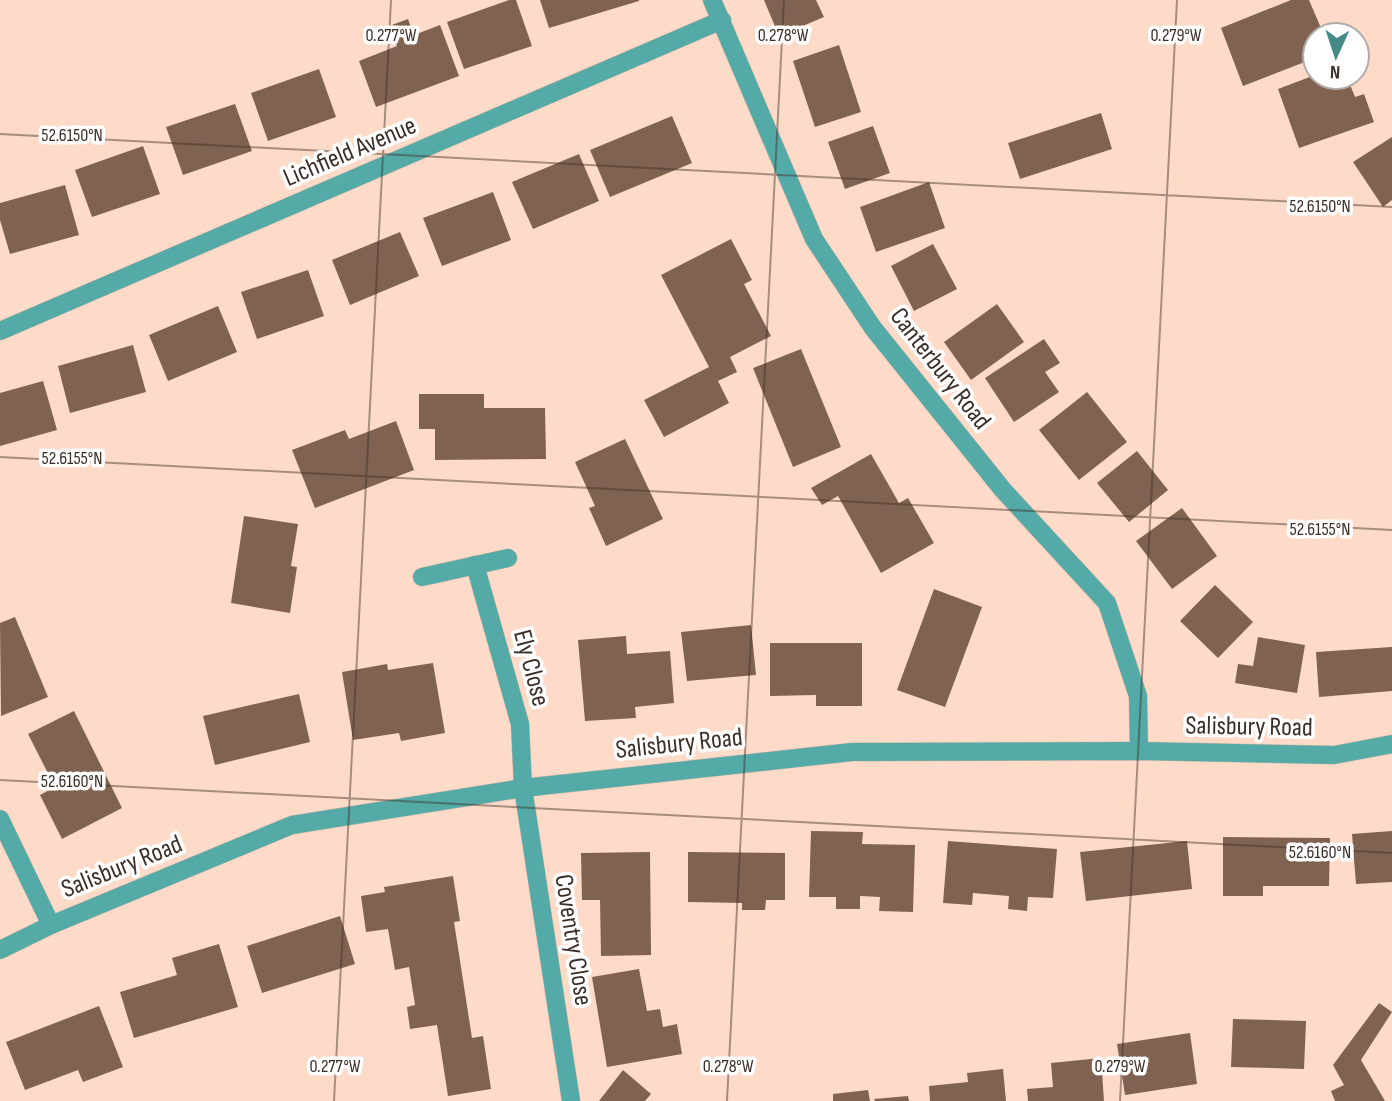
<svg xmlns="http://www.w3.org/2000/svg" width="1392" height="1101" viewBox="0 0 1392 1101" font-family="'Sofia Sans Condensed',sans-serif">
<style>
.building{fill:#806251}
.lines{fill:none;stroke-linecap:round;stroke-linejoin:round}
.minor-casing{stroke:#d7b8a8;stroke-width:19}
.minor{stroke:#54aaa6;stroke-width:18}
.ticks{fill:none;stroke:#3c2e27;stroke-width:2;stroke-opacity:0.45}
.labels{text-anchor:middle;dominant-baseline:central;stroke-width:7;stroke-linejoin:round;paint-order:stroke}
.street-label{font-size:26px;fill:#3c2e27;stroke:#fff}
.ticks-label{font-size:18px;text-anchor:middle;fill:#3c2e27;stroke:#fff;stroke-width:7;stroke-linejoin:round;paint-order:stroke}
</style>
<rect width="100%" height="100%" fill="#fedbc8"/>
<g class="building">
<polygon points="509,0 516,0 532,46 464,69 447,22"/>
<polygon points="540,0 639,0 639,1 549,28"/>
<polygon points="764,0 816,0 824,17 779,36"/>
<polygon points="1291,0 1309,0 1324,35 1315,35 1315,58 1243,86 1221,28"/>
<polygon points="408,19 414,35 440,25 459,76 376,107 359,61 397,46 389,26"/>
<polygon points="839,45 861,112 815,127 793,61"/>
<polygon points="319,69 336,117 268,141 251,93"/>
<polygon points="1315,75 1347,77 1355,97 1364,94 1374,122 1299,148 1278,89"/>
<polygon points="235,104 252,151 183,175 166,127"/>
<polygon points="1101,113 1112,149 1020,179 1008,143"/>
<polygon points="672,116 692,163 610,197 590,150"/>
<polygon points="873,126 890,173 845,189 828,142"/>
<polygon points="1392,137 1392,200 1383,207 1353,162"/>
<polygon points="143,146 160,194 92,217 75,170"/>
<polygon points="579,154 599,201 533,229 512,182"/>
<polygon points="929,182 945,228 876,252 860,207"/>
<polygon points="65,185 79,235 10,254 0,220 0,203"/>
<polygon points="493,192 511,240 442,266 423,218"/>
<polygon points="400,232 419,276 350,305 332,260"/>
<polygon points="731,239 752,280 744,284 771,336 730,357 737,372 718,381 729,403 664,437 644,400 709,367 661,275"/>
<polygon points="933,244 957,289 914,311 891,266"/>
<polygon points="308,270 324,316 257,339 241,292"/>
<polygon points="997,304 1024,342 971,380 944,342"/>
<polygon points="218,306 237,352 168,381 149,335"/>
<polygon points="1044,339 1060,363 1045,372 1059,392 1014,422 985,378"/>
<polygon points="133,345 146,392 70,413 58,366"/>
<polygon points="801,349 841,447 793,467 753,368"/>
<polygon points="43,381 57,430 0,446 0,393"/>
<polygon points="1087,392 1127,442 1079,480 1039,430"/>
<polygon points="419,394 484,394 484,408 545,408 546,459 435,460 435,429 419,429"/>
<polygon points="396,421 414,470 315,508 292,450 345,430 349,439"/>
<polygon points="625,439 663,519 606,546 589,508 595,506 575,462"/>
<polygon points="1137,451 1168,490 1129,522 1097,483"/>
<polygon points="871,454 899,503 908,498 934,543 881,573 838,496 822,505 811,488"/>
<polygon points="1182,508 1217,556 1172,589 1136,541"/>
<polygon points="244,516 298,524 291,566 297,567 290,613 231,603"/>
<polygon points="1215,585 1253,622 1218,658 1180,621"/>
<polygon points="934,589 982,607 945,707 897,690"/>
<polygon points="15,617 48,697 1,716 0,623"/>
<polygon points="751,625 756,675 687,681 681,632"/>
<polygon points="626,636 627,654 670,651 674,703 635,707 636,718 585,721 578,640"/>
<polygon points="1258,637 1305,645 1297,693 1235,683 1238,664 1253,666"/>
<polygon points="770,643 862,643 862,706 816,706 816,695 770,696"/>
<polygon points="1392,647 1392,691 1319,697 1316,652"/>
<polygon points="433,663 445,733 401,741 399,733 353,740 342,672 387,664 388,670"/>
<polygon points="299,694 310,742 215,765 203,716"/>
<polygon points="74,711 122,808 62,839 40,795 55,787 28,734"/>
<polygon points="811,831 863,832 862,844 915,845 913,912 879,911 880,897 860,896 860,909 836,909 836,897 809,897"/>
<polygon points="1392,831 1392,882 1356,884 1352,834"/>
<polygon points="1223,837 1330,838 1329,886 1263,886 1263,896 1223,896"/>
<polygon points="948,841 1057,849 1053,898 1028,897 1027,911 1008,909 1009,896 973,893 972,905 943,903"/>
<polygon points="1187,841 1192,889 1086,901 1080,852"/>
<polygon points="650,852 651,955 601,956 600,900 582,900 581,853"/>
<polygon points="688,852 785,853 785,900 766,900 765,910 742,910 742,903 688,902"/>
<polygon points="453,876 460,921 454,922 472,1038 483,1036 491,1089 448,1096 437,1025 410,1029 407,1007 415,1005 409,967 395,970 388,929 366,932 361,896 385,892 384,887"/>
<polygon points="340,916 355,964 262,993 247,946"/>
<polygon points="219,944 238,1007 134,1038 120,992 177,975 172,958"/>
<polygon points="639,969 647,1011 660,1009 663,1027 677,1024 682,1054 607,1067 592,977"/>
<polygon points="1379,1003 1392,1012 1361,1060 1385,1101 1335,1101 1331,1091 1344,1085 1333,1065"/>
<polygon points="99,1006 123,1067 83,1082 78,1070 25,1090 6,1042"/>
<polygon points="1233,1019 1306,1021 1304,1069 1231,1067"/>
<polygon points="1190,1033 1197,1084 1125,1095 1117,1044"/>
<polygon points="1101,1058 1104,1101 1028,1101 1027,1089 1053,1087 1051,1063"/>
<polygon points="1003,1069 1006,1101 930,1101 929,1086 968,1082 967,1073"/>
<polygon points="623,1070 651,1094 645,1101 599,1101"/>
<polygon points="868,1090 870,1101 833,1101 833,1094"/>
<polygon points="908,1096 909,1101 875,1101 874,1099"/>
</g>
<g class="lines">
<g class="minor-casing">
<g id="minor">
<polyline points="712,0 814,239 873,328 1003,490 1107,603 1138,696 1139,751"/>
<polyline points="0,331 722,20"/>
<polyline points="475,565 520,724 523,788 571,1101"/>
<polyline points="422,577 508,558"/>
<polyline points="0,819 51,925"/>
<polyline points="0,950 51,925 292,825 523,788 852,752 1139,751 1334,755 1392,744"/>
</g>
</g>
<use href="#minor" class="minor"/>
</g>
<path class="ticks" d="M0,134L1392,207M0,457L1392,530M0,780L1392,853M334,1101L391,0M727,1101L784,0M1120,1101L1177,0"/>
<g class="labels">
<g class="street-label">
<text transform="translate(350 152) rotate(-23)">Lichfield Avenue</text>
<text transform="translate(940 369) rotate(52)">Canterbury Road</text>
<text transform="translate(531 668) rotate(75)">Ely Close</text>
<text transform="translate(1249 727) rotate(1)">Salisbury Road</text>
<text transform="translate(679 744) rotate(-6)">Salisbury Road</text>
<text transform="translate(122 867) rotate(-22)">Salisbury Road</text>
<text transform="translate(573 940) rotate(81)">Coventry Close</text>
</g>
</g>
<g class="ticks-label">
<text x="391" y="41">0.277°W</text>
<text x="783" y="41">0.278°W</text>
<text x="1176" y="41">0.279°W</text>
<text x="72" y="141">52.6150°N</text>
<text x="1320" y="212">52.6150°N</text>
<text x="72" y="464">52.6155°N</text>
<text x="1320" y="535">52.6155°N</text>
<text x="72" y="787">52.6160°N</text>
<text x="1320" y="858">52.6160°N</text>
<text x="335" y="1072">0.277°W</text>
<text x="728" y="1072">0.278°W</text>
<text x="1120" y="1072">0.279°W</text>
</g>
<g transform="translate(1336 56) rotate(183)"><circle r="33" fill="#ffffff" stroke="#b1aba9" stroke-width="2"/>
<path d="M0-5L12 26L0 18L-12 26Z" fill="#448b88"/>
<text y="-10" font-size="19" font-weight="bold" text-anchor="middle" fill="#3c2e27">N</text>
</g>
</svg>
